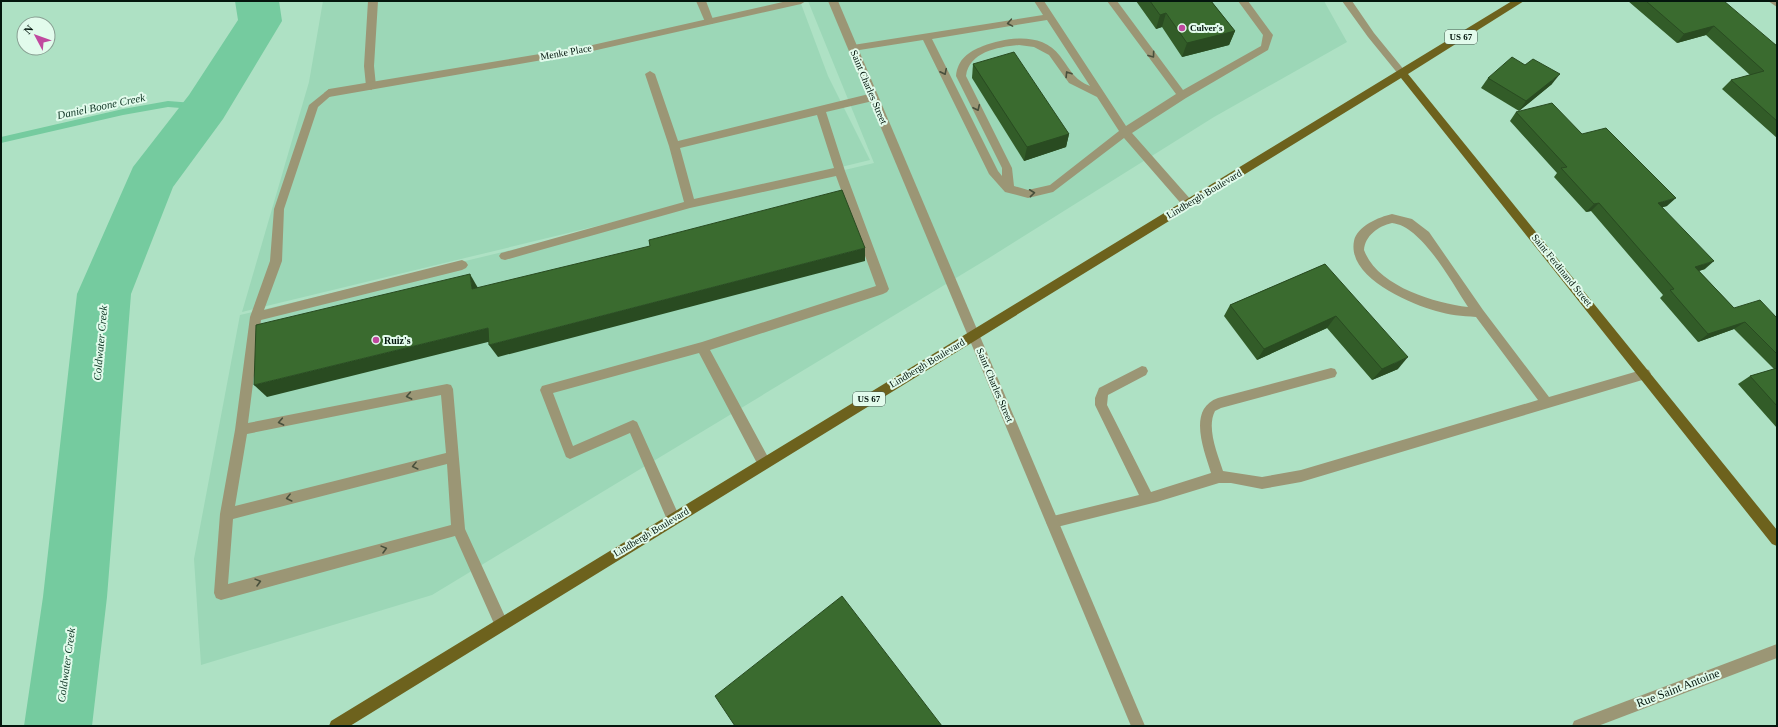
<svg xmlns="http://www.w3.org/2000/svg" width="1778" height="727" viewBox="0 0 1778 727" font-family="'Times New Roman',serif">
<style>
.built{fill:#9cd7b7}
.lines{fill:none;stroke-linecap:round;stroke-linejoin:round}
.stream{fill:#75cb9f;fill-rule:evenodd}
.river{fill:#75cb9f;fill-rule:evenodd}
.lane{fill:#9b9675;fill-rule:evenodd}
.street{fill:#9b9675;fill-rule:evenodd}
.primary{fill:#6d621d;fill-rule:evenodd}
.wall{fill:#325c28}
.shaded-wall{fill:#294b21}
.building{fill:#3a6b2f;stroke:#294b21}
.oneway{stroke:#48503c}
.poi-dot{fill:#c0499f;stroke:#e2fbec;stroke-width:1.5}
.labels{text-anchor:middle;dominant-baseline:central;stroke-width:4;stroke-linejoin:round;paint-order:stroke}
.far-poi-label{font-size:9px;font-weight:bold;fill:#04160d;stroke:#e2fbec;text-anchor:start}
.shield{fill:#e2fbec;stroke:#475b50;stroke-width:1}
.shield-label{font-size:9px;font-weight:bold;fill:#04160d}
.street-label{font-size:10px;fill:#04160d;stroke:#e2fbec}
.poi-label{font-size:10px;font-weight:bold;fill:#04160d;stroke:#e2fbec;text-anchor:start}
.water-label{font-size:11px;font-style:italic;fill:#0e3423;stroke:#e2fbec}
.near-street-label{font-size:12px;fill:#04160d;stroke:#e2fbec}
</style>
<rect width="100%" height="100%" fill="#aee1c4"/>
<g class="built">
<polygon points="323,1 800,1 828,76 870,160 242,312 309,82"/>
<polygon points="808,1 1324,1 1347,42 1214,117 989,258 432,595 201,665 194,559 240,315 874,163"/>
</g>
<g class="lines">
<polygon class="stream" points="168,101 206,104 210,107 206,110 168,107 123,115 1,143 1,137 123,109"/>
<polygon class="river" points="235,1 279,1 282,21 223,119 173,187 131,294 107,597 92,726 24,726 43,597 77,294 133,167 189,95 238,20"/>
<g class="lane">
<polygon points="368,1 378,1 374,66 376,86 371,90 366,86 364,66"/>
<polygon points="696,1 706,1 714,22 712,24 706,24"/>
<path d="M1034,1H1044L1126,126L1176,94L1107,1H1117L1183,90L1261,46L1263,35L1238,1H1248L1273,35L1268,50L1186,98L1132,133L1192,201L1193,204L1192,207H1184L1124,138L1053,192L1028,198L1009,193L1005,192L989,174L923,40L853,51L848,48L853,45L1043,15ZM1047,20L1090,86C1074,80 1070,69 1060,56C1042,32 1008,37 983,46C968,52 958,59 956,76L1002,168V176L998,171L932,39ZM1019,45L1034,47L1049,55L1069,83L1097,97L1119,131L1050,185L1028,190L1014,186L1012,168L966,76C969,52 998,47 1019,45Z"/>
<path d="M650,71L655,74L678,141L873,93L877,94L878,97L877,100L826,112L845,171L889,289L887,292L883,294L710,350L769,459L770,463L769,467L764,469L759,467L699,353L553,393L573,446L633,420L637,422L680,518L678,522L673,524L668,522L630,433L570,459L566,457L540,390L542,386L702,342L876,286L836,176L690,208L505,260L501,259L499,256L501,253L505,252L684,202L669,146L645,74ZM817,115L834,168L694,199L680,148Z"/>
<path d="M329,89L334,93L318,107L284,209L282,261L264,310L462,260L466,262L468,265L466,268L462,270L261,320L248,423L447,384L451,385L453,389L465,529L508,623L506,628L501,630L496,628L455,536L221,600L216,598L214,593L220,514L235,430L250,317L270,261L274,209L309,105ZM441,395L446,453L235,506L247,434ZM447,464L451,525L228,584L233,519Z"/>
<path d="M1392,214L1412,219L1429,232L1483,310L1549,397L1645,369L1649,370L1651,374L1649,378L1301,482L1262,489L1231,483H1219L1157,502L1053,528L1048,526L1046,522L1048,518L1053,516L1139,495L1095,405V398L1099,388L1142,366L1146,367L1148,371L1146,375L1108,395L1107,405L1151,492L1211,473C1204,450 1187,409 1218,398L1331,368L1335,369L1337,373L1335,377L1221,408L1215,411C1206,428 1218,455 1223,471L1262,477L1301,470L1538,400L1476,317C1462,316 1449,315 1436,311C1408,303 1347,277 1354,241C1357,226 1379,217 1392,214ZM1392,223C1422,226 1452,283 1468,307C1434,303 1377,286 1364,250C1365,236 1378,226 1392,223Z"/>
</g>
<g class="street">
<polygon points="787,1 806,1 801,4 588,52 329,97 324,93 329,89 588,46"/>
<polygon points="828,1 838,1 1145,726 1131,726"/>
<polygon points="1342,1 1352,1 1374,33 1405,71 1407,73 1405,75 1399,75 1368,37"/>
<polygon points="1768,1 1777,1 1777,7"/>
<polygon points="1777,644 1777,658 1598,726 1572,726 1574,721 1579,719"/>
</g>
<polygon class="primary" points="1512,1 1524,1 1408,74 1777,530 1777,546 1772,544 1401,78 350,726 329,726 331,721"/>
</g>
<g class="wall">
<polygon points="1136,1 1211,1 1235,31 1229,45 1182,57 1162,27 1156,29"/>
<polygon points="1628,1 1717,1 1777,46 1777,138 1722,89 1731,80 1750,75 1706,35 1677,43"/>
<polygon points="973,64 1069,134 1066,147 1024,161 972,78"/>
<polygon points="1525,65 1552,84 1519,111 1481,88 1488,78"/>
<polygon points="1516,112 1582,134 1667,206 1662,207 1705,269 1699,271 1734,308 1777,318 1777,428 1738,384 1750,376 1774,369 1734,329 1698,342 1660,298 1663,295 1591,211 1586,212 1554,177 1557,173 1510,121"/>
<polygon points="1325,264 1398,369 1372,380 1327,328 1257,360 1224,316 1230,305"/>
</g>
<g class="shaded-wall">
<polygon points="1166,13 1162,27 1156,29 1160,15"/>
<polygon points="1714,26 1706,35 1677,43 1684,34"/>
<polygon points="1235,31 1229,45 1182,57 1187,43"/>
<polygon points="1560,74 1552,84 1519,111 1526,101"/>
<polygon points="1069,134 1066,147 1024,161 1027,147"/>
<polygon points="1676,198 1667,206 1649,211 1658,203"/>
<polygon points="1599,203 1591,211 1586,212 1594,204"/>
<polygon points="865,248 865,261 498,357 489,345"/>
<polygon points="1714,261 1705,269 1686,275 1695,267"/>
<polygon points="470,274 478,288 472,289"/>
<polygon points="1336,316 1327,328 1257,360 1264,349"/>
<polygon points="1745,322 1734,329 1698,342 1708,334"/>
<polygon points="488,328 496,340 267,397 254,385"/>
<polygon points="1408,357 1398,369 1372,380 1382,369"/>
</g>
<g class="building">
<polygon points="1150,1 1211,1 1235,31 1187,43 1166,13 1160,15"/>
<polygon points="1646,1 1724,1 1777,46 1777,121 1731,80 1764,71 1714,26 1684,34"/>
<polygon points="1014,52 1069,134 1027,147 973,64"/>
<polygon points="1512,57 1525,65 1533,59 1560,74 1526,101 1488,78"/>
<polygon points="1552,103 1582,134 1606,128 1676,198 1658,203 1714,261 1695,267 1734,308 1760,300 1777,318 1777,354 1745,322 1708,334 1670,290 1674,289 1599,203 1594,204 1561,168 1567,167 1516,112"/>
<polygon points="842,190 865,248 489,345 488,328 254,385 256,325 470,274 472,289 650,246 649,240"/>
<polygon points="1325,264 1408,357 1382,369 1336,316 1264,349 1230,305"/>
<polygon points="1777,368 1777,406 1750,376"/>
<polygon points="842,596 942,726 735,726 715,696"/>
</g>
<defs><path id="oneway-chevron" d="M-2-3.5L2.5 0L-2 3.5" fill="none" stroke-width="1.6" stroke-linecap="round" stroke-linejoin="round"/></defs>
<g class="oneway">
<use href="#oneway-chevron" transform="translate(1010 23) rotate(170)"/>
<use href="#oneway-chevron" transform="translate(1152 55) rotate(54)"/>
<use href="#oneway-chevron" transform="translate(944 72) rotate(64)"/>
<use href="#oneway-chevron" transform="translate(1068 74) rotate(-122)"/>
<use href="#oneway-chevron" transform="translate(977 108) rotate(65)"/>
<use href="#oneway-chevron" transform="translate(1032 193) rotate(-6)"/>
<use href="#oneway-chevron" transform="translate(409 396) rotate(169)"/>
<use href="#oneway-chevron" transform="translate(281 422) rotate(169)"/>
<use href="#oneway-chevron" transform="translate(415 466) rotate(166)"/>
<use href="#oneway-chevron" transform="translate(289 498) rotate(166)"/>
<use href="#oneway-chevron" transform="translate(384 549) rotate(-15)"/>
<use href="#oneway-chevron" transform="translate(258 582) rotate(-15)"/>
</g>
<g class="poi-dot">
<circle cx="1182" cy="28" r="4"/>
<circle cx="376" cy="340" r="4"/>
</g>
<g class="labels">
<g class="far-poi-label">
<text x="1190" y="28">Culver's</text>
</g>
<g class="shield">
<rect x="1445" y="30" width="32" height="14" rx="3"/>
<rect x="853" y="392" width="32" height="14" rx="3"/>
</g>
<g class="shield-label">
<text x="1461" y="37">US 67</text>
<text x="869" y="399">US 67</text>
</g>
<g class="street-label">
<text transform="translate(566 52) rotate(-10)">Menke Place</text>
<text transform="translate(869 87) rotate(67)">Saint Charles Street</text>
<text transform="translate(1204 194) rotate(-31)">Lindbergh Boulevard</text>
<text transform="translate(1562 270) rotate(51)">Saint Ferdinand Street</text>
<text transform="translate(927 363) rotate(-31)">Lindbergh Boulevard</text>
<text transform="translate(995 385) rotate(67)">Saint Charles Street</text>
<text transform="translate(651 532) rotate(-31)">Lindbergh Boulevard</text>
</g>
<g class="poi-label">
<text x="384" y="340">Ruiz's</text>
</g>
<g class="water-label">
<text transform="translate(101 106) rotate(-12)">Daniel Boone Creek</text>
<text transform="translate(100 343) rotate(-85)">Coldwater Creek</text>
<text transform="translate(66 665) rotate(-82)">Coldwater Creek</text>
</g>
<g class="near-street-label">
<text transform="translate(1678 688) rotate(-21)">Rue Saint Antoine</text>
</g>
</g>
<rect width="1778" height="727" fill="none" stroke="#04160d" stroke-width="4"/>
<g transform="translate(36 36) rotate(311)"><circle r="19" fill="#e2fbec" stroke="#899f93"/>
<path d="M0-3L7 15L0 10L-7 15Z" fill="#c0499f"/>
<text y="-6" font-size="11" font-weight="bold" text-anchor="middle" fill="#04160d">N</text>
</g>
</svg>
